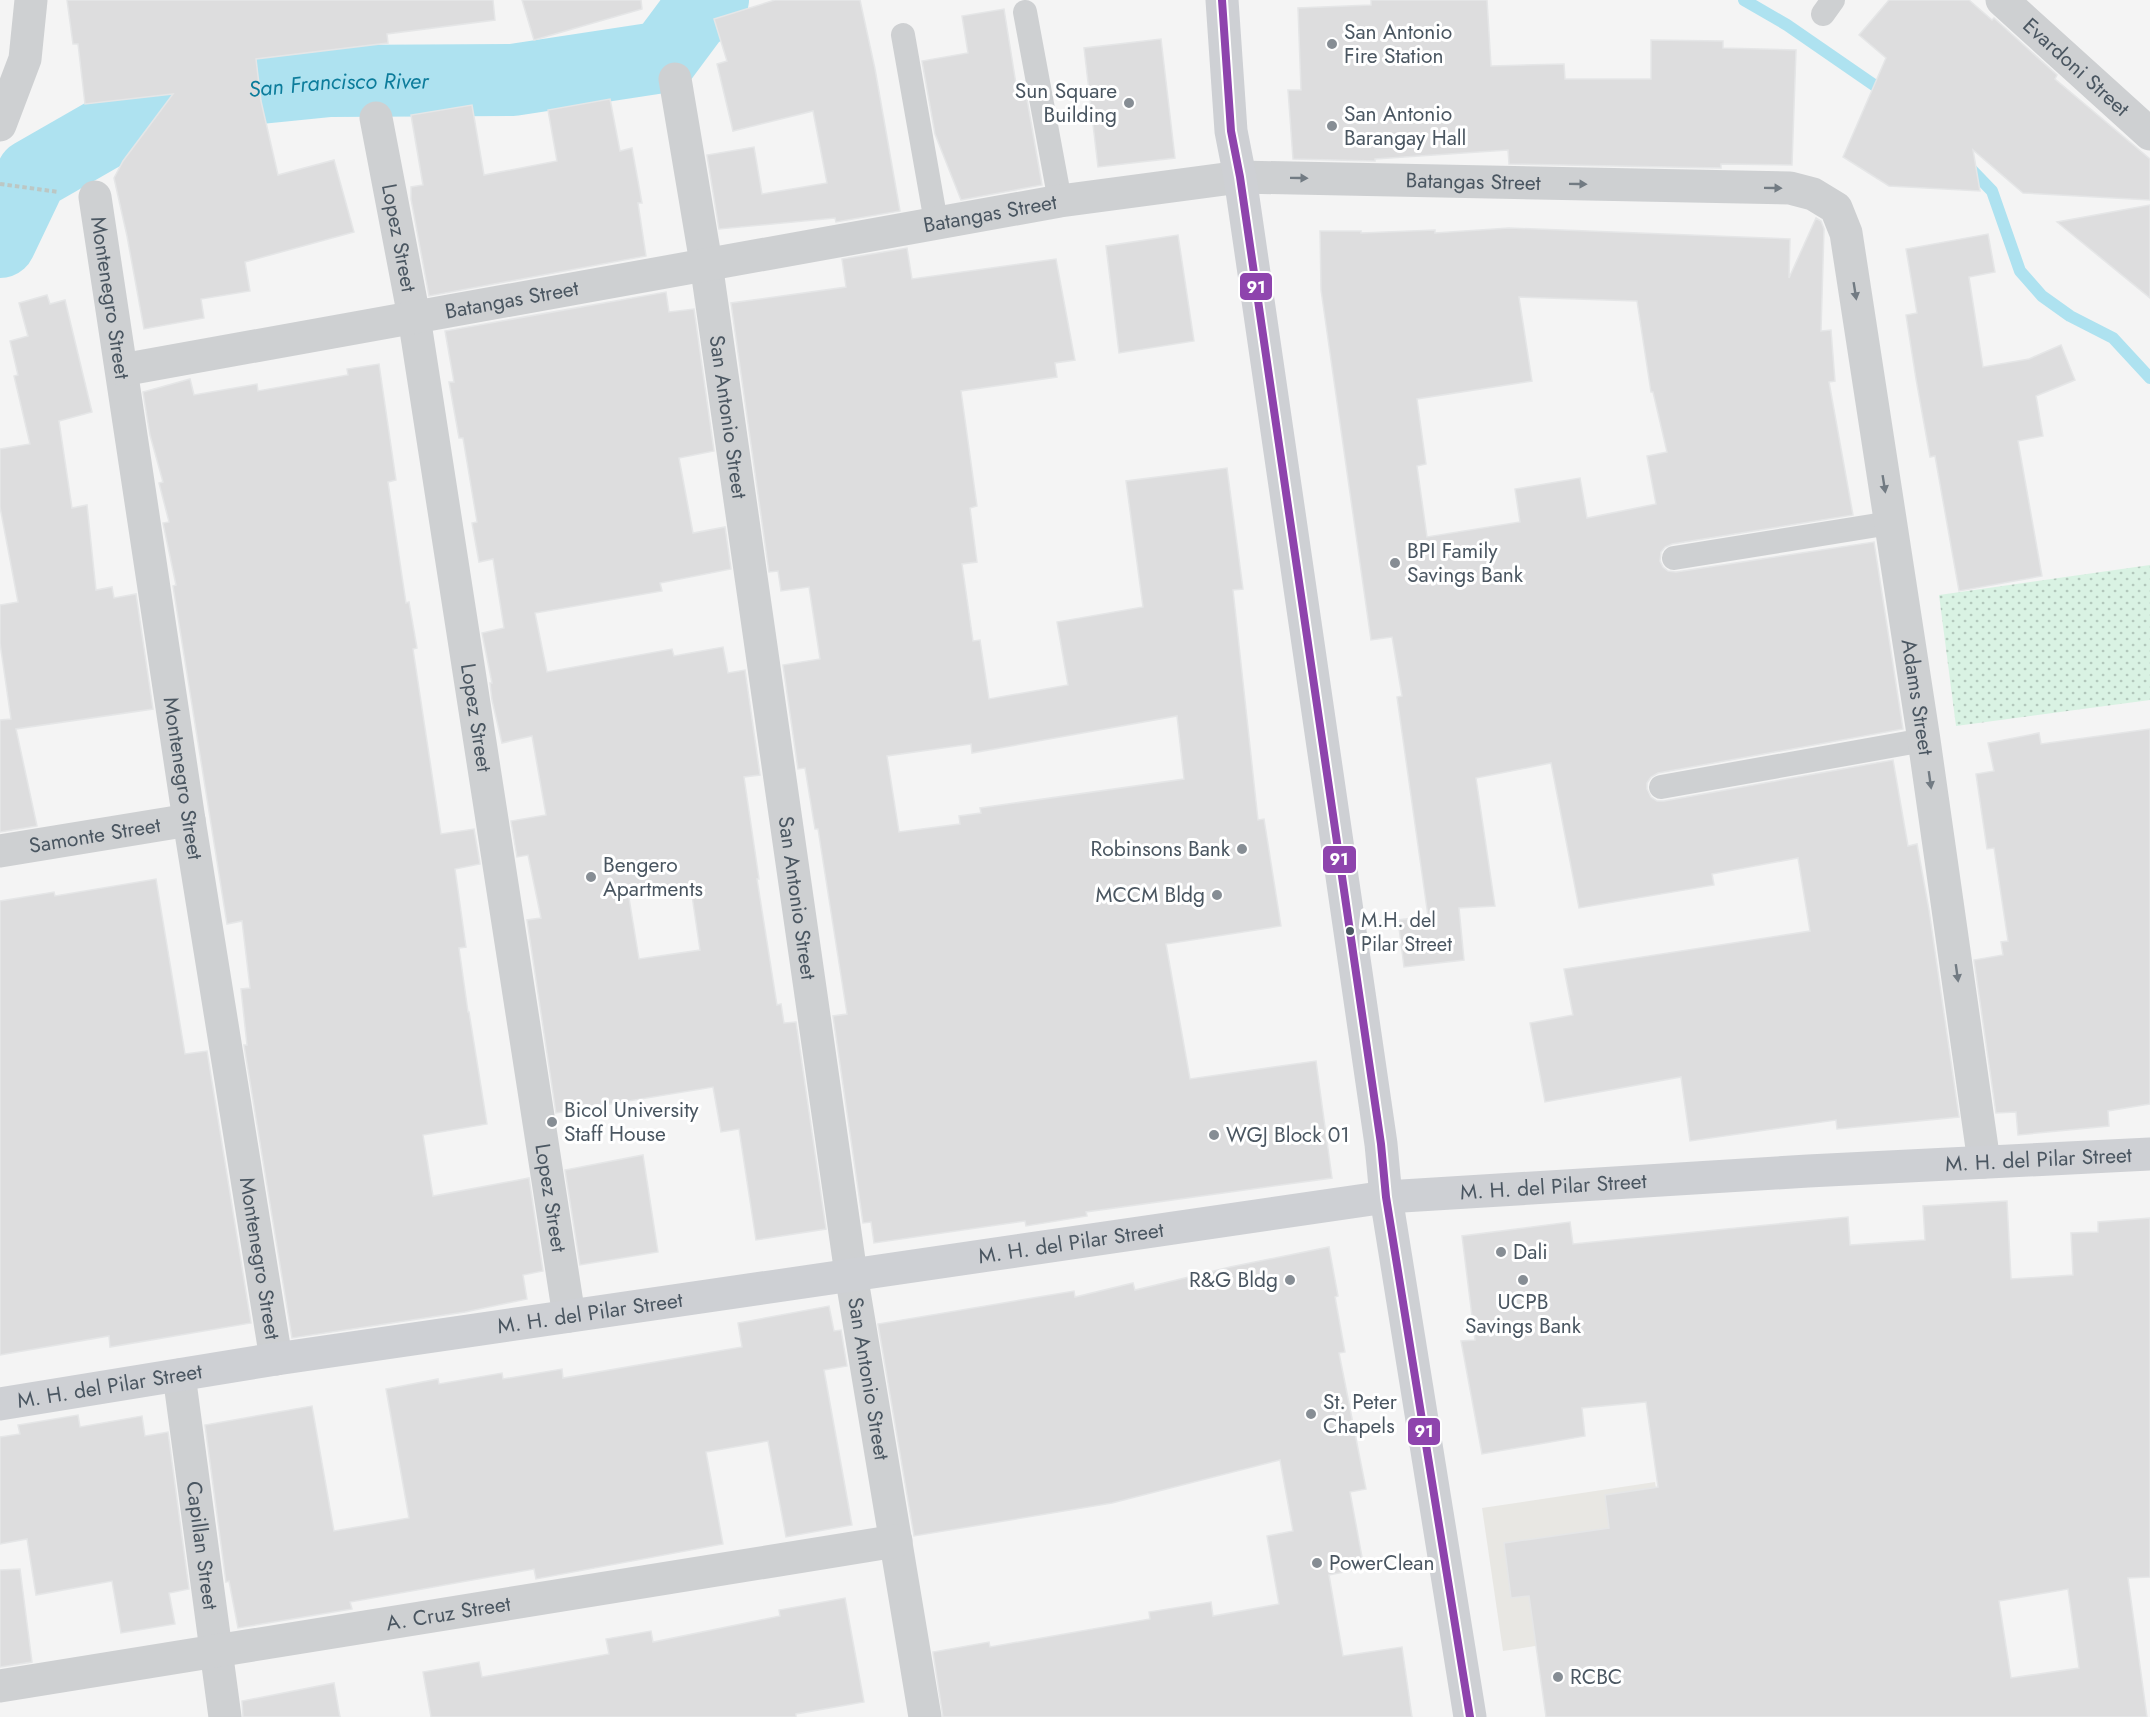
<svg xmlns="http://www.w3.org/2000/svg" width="2150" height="1717" viewBox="0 0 2150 1717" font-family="Jost,sans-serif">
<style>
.commercial{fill:#e8e7e3}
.grass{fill:url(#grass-dots)}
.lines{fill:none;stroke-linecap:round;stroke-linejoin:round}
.stream{stroke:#aee2f0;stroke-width:12}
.river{stroke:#aee2f0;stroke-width:72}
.building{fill:#ddddde;stroke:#e5e6e7;stroke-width:1.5;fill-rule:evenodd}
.path{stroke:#bcc7c4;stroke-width:4;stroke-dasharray:4.5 3;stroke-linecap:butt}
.lane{stroke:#ced0d2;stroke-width:24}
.street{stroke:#ced0d2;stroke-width:33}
.secondary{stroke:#ced0d4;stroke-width:33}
.bus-1-casing{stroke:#fff;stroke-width:12}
.bus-1{stroke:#8e44ad;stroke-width:8}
.oneway{fill:#727b83}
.poi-dot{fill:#868d94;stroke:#fff;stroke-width:2}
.bus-dot{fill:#4a5661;stroke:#fff;stroke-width:2}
.labels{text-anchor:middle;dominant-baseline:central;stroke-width:6;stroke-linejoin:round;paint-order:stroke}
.bus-label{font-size:20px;fill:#4a5661;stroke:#fff;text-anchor:start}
.poi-label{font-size:21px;fill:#4a5661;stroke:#fff;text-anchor:start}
.street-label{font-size:21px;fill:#4a5661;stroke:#fff}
.water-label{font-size:22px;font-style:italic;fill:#0c7c9b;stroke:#fff}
.line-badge{stroke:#fff;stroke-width:2}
.badge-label{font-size:16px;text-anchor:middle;font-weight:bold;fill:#fff}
</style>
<defs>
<pattern id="grass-dots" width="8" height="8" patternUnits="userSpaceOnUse" patternTransform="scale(1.5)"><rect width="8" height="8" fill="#d9f2e3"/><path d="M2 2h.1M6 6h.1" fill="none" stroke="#b2c7bb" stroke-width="1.8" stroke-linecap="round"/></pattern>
</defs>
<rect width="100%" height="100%" fill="#f4f4f4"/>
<polygon class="commercial" points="1655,1482 1677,1624 1503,1651 1482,1508"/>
<polygon class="grass" points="2150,565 2150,700 1956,726 1939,595"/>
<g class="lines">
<g class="stream">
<polyline points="1744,0 1787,25 1887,94"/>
<polyline points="1966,164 1992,191 2020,271 2042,296 2070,316 2113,338 2150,378"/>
</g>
<path class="river" id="s1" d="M0,242L32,175L168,97L330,81L513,80L663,57L692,18L713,0"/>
</g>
<g class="building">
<polygon points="67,0 493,0 495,20 387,34 388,43 256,59 261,101 278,175 334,160 354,232 245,262 250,291 201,299 204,318 144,329 127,236 114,178 123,161 173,94 85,104 78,44 73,44"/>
<polygon points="522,0 641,0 642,9 534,40"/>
<polygon points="775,0 860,0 875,69 900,211 836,222 835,218 719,229 707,155 754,147 762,194 827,183 813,111 733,131 717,64 727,61 714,19"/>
<polygon points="1371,0 1487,0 1491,66 1564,64 1565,79 1651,79 1651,40 1723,41 1723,48 1796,50 1792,165 1721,164 1721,168 1509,164 1508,150 1375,159 1375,161 1293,159 1288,90 1301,90 1298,8 1371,5"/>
<polygon points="1889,0 1969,0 1992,20 1994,18 2057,75 2055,79 2150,159 2150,200 2023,193 1973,150 1980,191 1889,186 1843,157 1886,58 1859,35"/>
<polygon points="1004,9 1016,84 1024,82 1042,185 961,200 935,134 922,61 968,53 962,16"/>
<polygon points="1161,39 1175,158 1098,167 1084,48"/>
<polygon points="610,99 620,151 632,148 642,203 638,203 646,256 429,296 411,199 411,187 423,185 411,115 472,105 484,175 557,161 548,110"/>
<polygon points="2150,205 2150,298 2057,222"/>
<path d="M1816,218L1821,221L1824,229L1821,331L1831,330L1835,381L1829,382L1853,515L1672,544L1665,547L1661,552L1660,561L1663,567L1668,571L1676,572L1874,542L1903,729L1658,773L1651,777L1647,783V789L1651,797L1657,801H1664L1893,760L1908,846L1917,844L1929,910L1959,1117L1837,1129L1836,1120L1690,1141L1681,1077L1545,1102L1530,1023L1573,1015L1564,969L1810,931L1798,858L1712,874L1714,885L1579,908L1551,763L1476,778L1495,906L1459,908L1464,960L1404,967L1398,920L1428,916L1397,697L1402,696L1392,637L1371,640L1321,290L1320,231H1361V233L1435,230V233L1509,228L1790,239L1789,278ZM1519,297L1637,301L1651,392H1653L1667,452L1647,456L1656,504L1587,518L1580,478L1515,489L1520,522L1427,537L1417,466L1426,464L1417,399L1532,381Z"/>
<polygon points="1988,234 1995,272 1969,277 1983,367 2029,359 2061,345 2075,380 2036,396 2043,436 2018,441 2042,576 1959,591 1935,456 1930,457 1916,379 1906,315 1917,313 1906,249"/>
<polygon points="1178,235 1194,341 1119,353 1106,246"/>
<path d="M907,248L912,279L1056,259L1075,360L1055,363L1057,377L961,391L977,506L970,508L977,562L962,564L973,641L980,640L989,699L1068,685L1057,622L1143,607L1126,481L1227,468L1243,589L1233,590L1258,820L1264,819L1281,926L1166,944L1190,1079L1316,1061L1332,1178L1086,1212L1087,1216L1026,1226L1025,1221L874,1243L871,1222L863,1223L833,1016L847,1014L818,829H815L805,768L798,769L783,665L820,659L809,587L781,591L778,571L769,572L731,303L846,287L842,259ZM1177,716L1184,779L980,808L981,813L959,816L960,824L899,832L887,756L971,744L972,753Z"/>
<path d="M666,292L669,312L694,309L714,451L679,458L693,533L725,527L731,569L660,583L662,591L535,613L547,672L672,649L674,656L723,647L728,673L745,670L760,775L744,777L759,879H757L777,1005L781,1004L784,1023L796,1022L826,1229L756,1240L739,1129L721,1132L713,1087L556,1113L527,920L541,918L528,855L517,857L511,821L546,815L532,736L502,743L492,700L490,683H492L482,633L504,628L493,559L479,562L472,523L477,522L463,438H459L449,382H454L445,331ZM691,889L700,950L639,959L629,898Z"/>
<polygon points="47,295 50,304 65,300 92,412 59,421 72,508 87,505 96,590 112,587 114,598 136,594 153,709 16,729 37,826 0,832 0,720 11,719 0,643 0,605 18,602 0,507 0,449 30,444 14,376 18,375 10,341 28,336 19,303"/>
<polygon points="379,364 396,480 388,482 406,603 409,602 417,648 413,649 441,834 474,829 480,864 455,869 466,947 459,948 468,1012 469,1012 487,1124 423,1135 433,1196 529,1178 543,1271 523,1275 527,1299 465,1312 292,1338 244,1045 247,1045 241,989 250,988 242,921 227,924 173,586 176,585 163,523 169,522 159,483 163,482 150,435 143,392 190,379 194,395 257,384 258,391 348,375 347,369"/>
<polygon points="2150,729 2150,1104 2108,1111 2109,1126 2018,1135 2016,1112 1996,1113 1974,960 2003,955 2001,942 2008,941 1994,848 1987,849 1976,774 1994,771 1988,743 2039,733 2041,744"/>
<polygon points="156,879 185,1054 207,1051 251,1323 110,1347 109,1336 0,1355 0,901 54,892 55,896"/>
<polygon points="643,1155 658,1252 580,1265 565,1170"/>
<path d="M2007,1201L2011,1279L2073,1275L2071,1233L2098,1232V1222L2150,1218V1577L2128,1578L2147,1717H1546L1529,1596L1511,1598L1504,1543L1609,1528L1605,1495L1658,1487L1646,1402L1582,1408L1585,1436L1482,1454L1461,1341L1475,1340L1462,1236L1570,1222L1573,1244L1848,1217L1850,1245L1925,1240L1923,1206ZM2068,1589L2079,1668L2011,1678L1999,1601Z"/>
<polygon points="1329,1247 1338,1296 1335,1297 1345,1352 1339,1353 1366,1489 1350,1492 1364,1568 1329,1575 1343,1656 1402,1647 1412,1717 943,1717 933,1652 989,1642 990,1647 1150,1619 1149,1612 1211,1602 1213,1616 1279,1604 1267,1536 1293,1531 1280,1460 1112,1503 914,1536 878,1324 1074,1291 1075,1297 1133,1283 1135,1290 1230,1267"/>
<polygon points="829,1306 834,1331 841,1330 847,1366 824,1370 852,1525 786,1537 768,1441 706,1452 723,1544 536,1579 534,1569 350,1602 352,1609 238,1628 229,1581 226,1582 205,1425 312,1406 334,1531 409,1518 386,1389 438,1379 439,1384 502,1373 503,1379 562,1369 563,1378 742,1347 738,1323"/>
<polygon points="78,1415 80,1427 142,1416 145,1436 168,1432 189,1589 169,1593 175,1624 121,1633 112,1581 36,1595 27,1539 0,1544 0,1437 20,1434 18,1425"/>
<polygon points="20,1569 32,1662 0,1667 0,1570"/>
<polygon points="845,1598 864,1702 796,1714 796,1717 431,1717 423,1672 479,1662 482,1677 609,1654 606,1639 651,1631 653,1642 780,1616 779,1610"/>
<polygon points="334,1683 340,1717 243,1717 242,1701"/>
</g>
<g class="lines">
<polyline class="path" points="0,184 59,192"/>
<g class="lane">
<polyline points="1025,12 1060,201"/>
<polyline points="1823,14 1833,0"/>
<polyline points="903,35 936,222"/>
<polyline points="1674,558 1890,523"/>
<polyline points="1661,787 1924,740"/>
</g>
<g class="street">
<path id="s2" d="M2002,0L2150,134"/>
<path id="s3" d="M675,79L706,263L851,1274L925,1717"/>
<path id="s4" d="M376,118L414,317L569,1316"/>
<polyline points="0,125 25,59 31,0"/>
<path id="s5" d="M95,197L189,820L276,1359"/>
<path id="s6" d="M122,370L1060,201L1240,177L1790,188L1813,194L1836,208L1846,233L1924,740L1984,1162"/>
<path id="s7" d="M0,851L189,820"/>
<path id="s8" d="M179,1375L225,1717"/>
<path id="s9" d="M0,1686L896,1541"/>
</g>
<g class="secondary">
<polyline points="1222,0 1231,131 1240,177 1381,1144 1386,1197 1470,1717"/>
<path id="s10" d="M0,1404L276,1359L1386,1197L1808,1171L2150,1154"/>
</g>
<g class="bus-1-casing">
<polyline id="bus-1" points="1222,0 1231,131 1240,177 1381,1144 1386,1197 1470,1717"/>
</g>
<use href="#bus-1" class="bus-1"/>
</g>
<defs><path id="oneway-solid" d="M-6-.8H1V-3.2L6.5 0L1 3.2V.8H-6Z" transform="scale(1.5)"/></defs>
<g class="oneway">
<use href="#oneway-solid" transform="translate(1299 178) rotate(1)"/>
<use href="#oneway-solid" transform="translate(1578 184) rotate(1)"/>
<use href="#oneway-solid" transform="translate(1773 188) rotate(1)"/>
<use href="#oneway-solid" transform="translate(1855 291) rotate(81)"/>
<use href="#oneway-solid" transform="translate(1884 484) rotate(81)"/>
<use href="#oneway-solid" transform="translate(1930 780) rotate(82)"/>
<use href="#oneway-solid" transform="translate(1957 973) rotate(82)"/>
</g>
<g class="poi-dot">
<circle cx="1332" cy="44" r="6"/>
<circle cx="1129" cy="103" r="6"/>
<circle cx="1332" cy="126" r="6"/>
<circle cx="1395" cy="563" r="6"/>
<circle cx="1242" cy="849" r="6"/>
<circle cx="591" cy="877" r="6"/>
<circle cx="1217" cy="895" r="6"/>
<circle cx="552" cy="1122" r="6"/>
<circle cx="1214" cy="1135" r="6"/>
<circle cx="1501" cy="1252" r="6"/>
<circle cx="1290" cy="1280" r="6"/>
<circle cx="1523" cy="1280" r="6"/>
<circle cx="1311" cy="1414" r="6"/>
<circle cx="1317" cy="1563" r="6"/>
<circle cx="1558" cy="1677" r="6"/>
</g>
<circle class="bus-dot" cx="1350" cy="931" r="5"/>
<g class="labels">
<g class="bus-label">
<text x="1361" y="920">M.H. del<tspan x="1361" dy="24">Pilar Street</tspan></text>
</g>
<g class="poi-label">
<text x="1344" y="32">San Antonio<tspan x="1344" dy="24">Fire Station</tspan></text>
<text x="1117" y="91" text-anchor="end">Sun Square<tspan x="1117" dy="24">Building</tspan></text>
<text x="1344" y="114">San Antonio<tspan x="1344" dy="24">Barangay Hall</tspan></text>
<text x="1407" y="551">BPI Family<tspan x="1407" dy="24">Savings Bank</tspan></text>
<text x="1230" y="849" text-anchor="end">Robinsons Bank</text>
<text x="603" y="865">Bengero<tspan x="603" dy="24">Apartments</tspan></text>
<text x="1205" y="895" text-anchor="end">MCCM Bldg</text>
<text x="564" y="1110">Bicol University<tspan x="564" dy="24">Staff House</tspan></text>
<text x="1226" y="1135">WGJ Block 01</text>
<text x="1513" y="1252">Dali</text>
<text x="1278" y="1280" text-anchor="end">R&amp;G Bldg</text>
<text x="1523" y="1302" text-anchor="middle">UCPB<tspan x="1523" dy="24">Savings Bank</tspan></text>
<text x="1323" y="1402">St. Peter<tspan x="1323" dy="24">Chapels</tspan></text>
<text x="1329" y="1563">PowerClean</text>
<text x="1570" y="1677">RCBC</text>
</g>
<g class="street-label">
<text stroke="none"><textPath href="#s2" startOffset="100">Evardoni Street</textPath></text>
<text stroke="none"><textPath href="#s6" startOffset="1368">Batangas Street</textPath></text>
<text stroke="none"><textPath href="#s6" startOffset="882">Batangas Street</textPath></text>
<text stroke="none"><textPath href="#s4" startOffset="122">Lopez Street</textPath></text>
<text stroke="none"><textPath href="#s5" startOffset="102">Montenegro Street</textPath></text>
<text stroke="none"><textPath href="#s6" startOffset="396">Batangas Street</textPath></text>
<text stroke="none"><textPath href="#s3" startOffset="342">San Antonio Street</textPath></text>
<text stroke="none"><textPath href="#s6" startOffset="2232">Adams Street</textPath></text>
<text stroke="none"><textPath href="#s4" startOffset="608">Lopez Street</textPath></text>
<text stroke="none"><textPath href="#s5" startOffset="588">Montenegro Street</textPath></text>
<text stroke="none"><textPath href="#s7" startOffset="96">Samonte Street</textPath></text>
<text stroke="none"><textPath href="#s3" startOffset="828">San Antonio Street</textPath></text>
<text stroke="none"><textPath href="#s10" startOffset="2055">M. H. del Pilar Street</textPath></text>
<text stroke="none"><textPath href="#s10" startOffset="1569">M. H. del Pilar Street</textPath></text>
<text stroke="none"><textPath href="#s4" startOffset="1094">Lopez Street</textPath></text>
<text stroke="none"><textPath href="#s10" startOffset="1083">M. H. del Pilar Street</textPath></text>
<text stroke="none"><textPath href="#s5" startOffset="1074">Montenegro Street</textPath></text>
<text stroke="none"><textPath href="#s10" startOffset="597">M. H. del Pilar Street</textPath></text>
<text stroke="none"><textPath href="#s3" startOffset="1314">San Antonio Street</textPath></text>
<text stroke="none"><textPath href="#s10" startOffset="111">M. H. del Pilar Street</textPath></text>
<text stroke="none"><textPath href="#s8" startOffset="172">Capillan Street</textPath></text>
<text stroke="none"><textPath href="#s9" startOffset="454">A. Cruz Street</textPath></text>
</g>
<g class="water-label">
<text stroke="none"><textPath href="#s1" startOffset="402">San Francisco River</textPath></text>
</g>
</g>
<g class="line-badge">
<rect x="1239" y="272" width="34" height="29" rx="6" fill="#8e44ad"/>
<rect x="1322" y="845" width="35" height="29" rx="6" fill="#8e44ad"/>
<rect x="1407" y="1417" width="34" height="29" rx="6" fill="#8e44ad"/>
</g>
<g class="badge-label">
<text x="1256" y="293">91</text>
<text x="1339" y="865">91</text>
<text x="1424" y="1437">91</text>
</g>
</svg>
